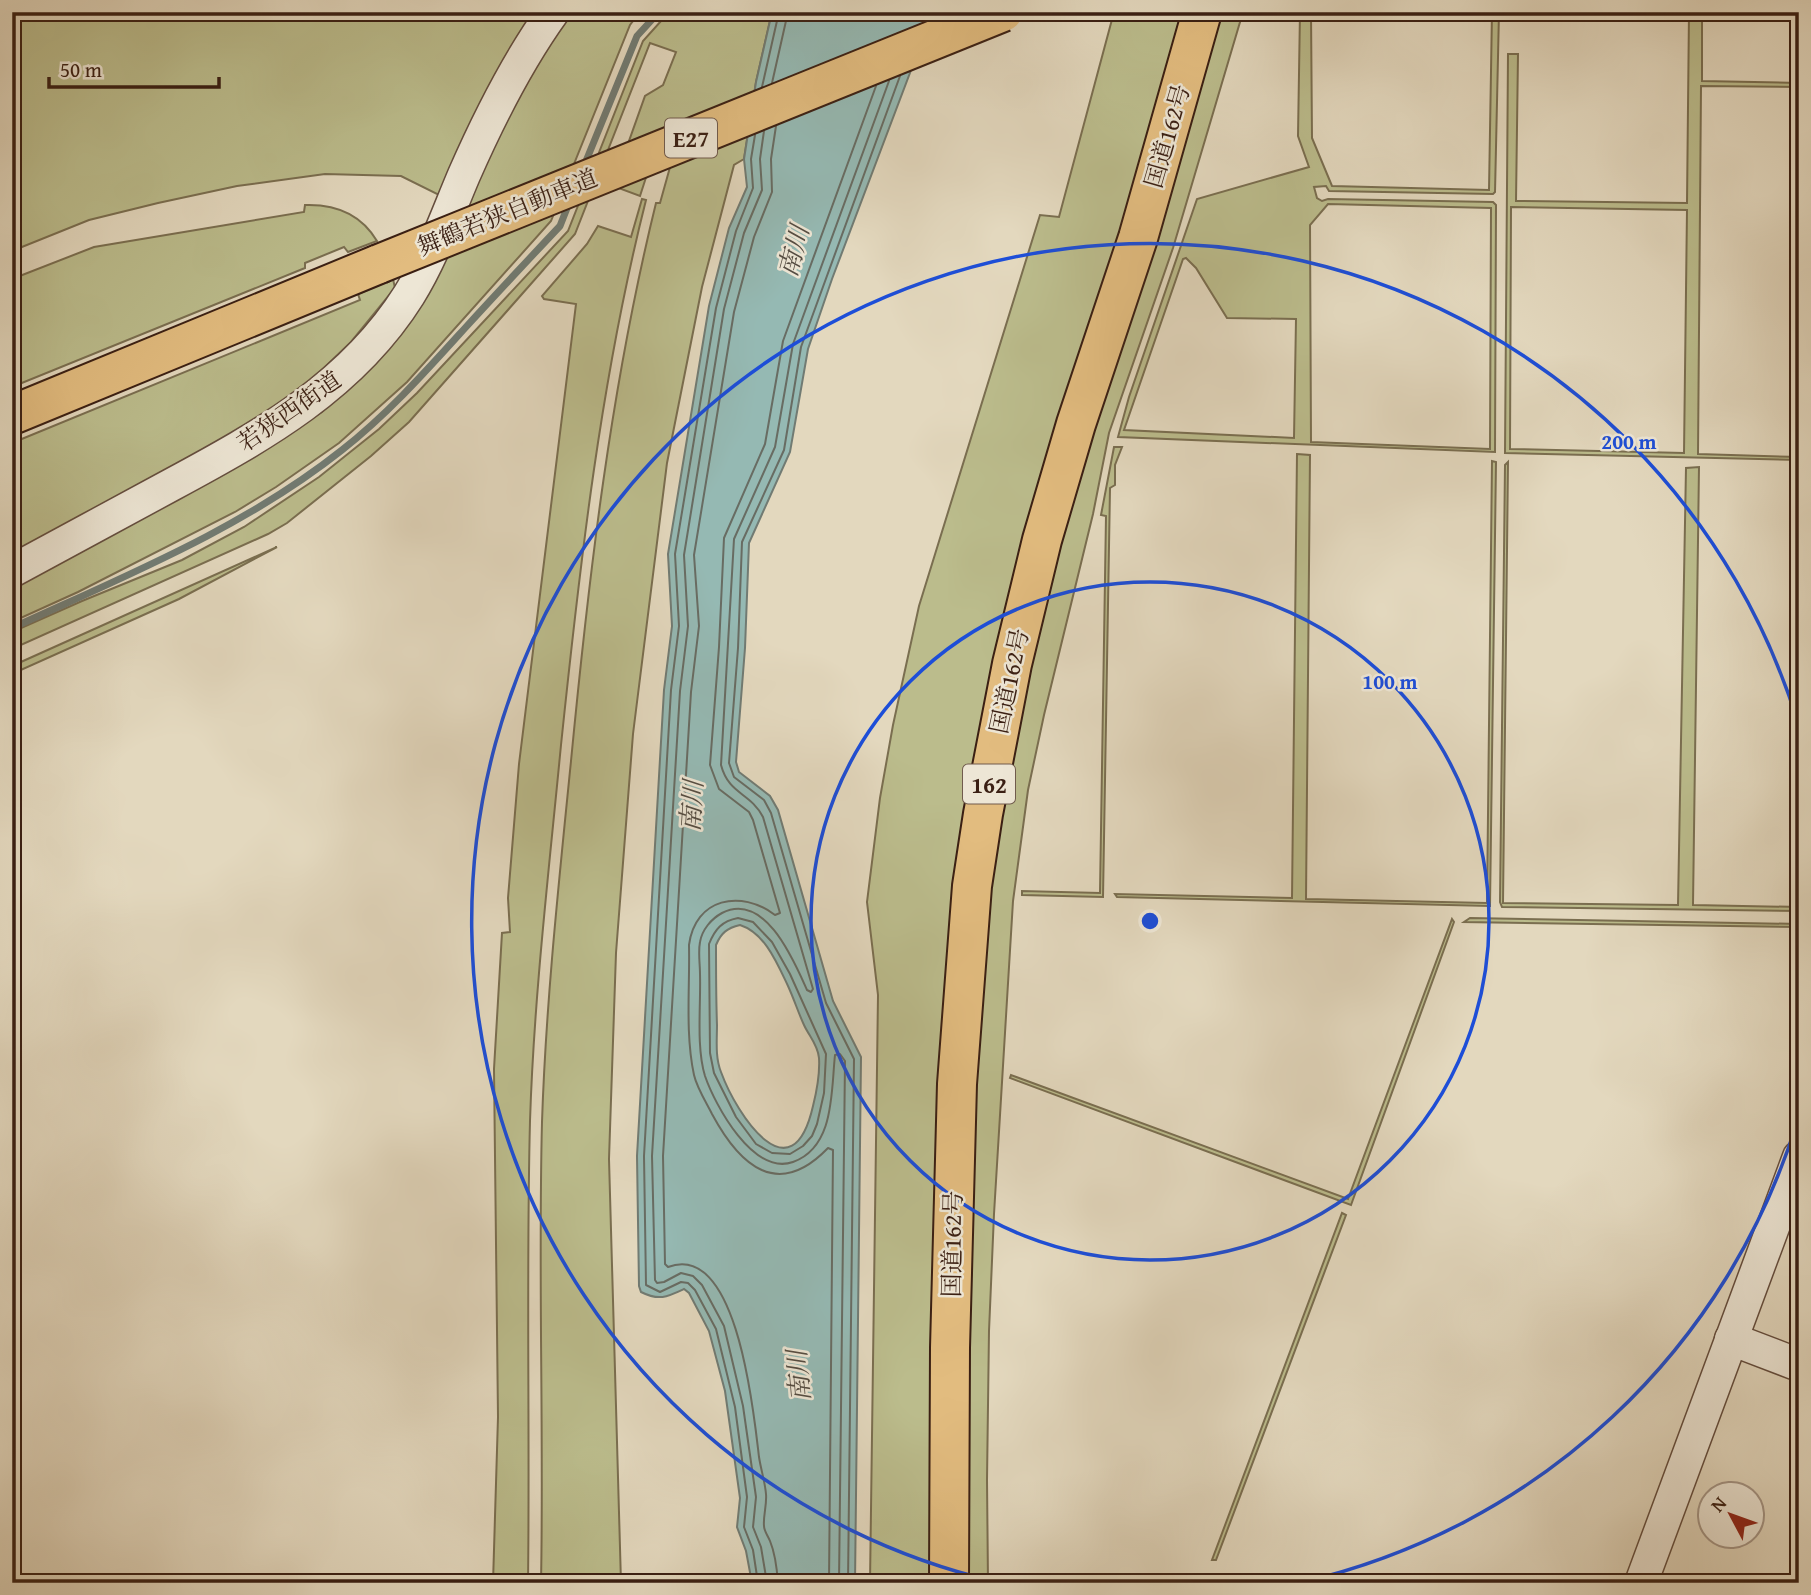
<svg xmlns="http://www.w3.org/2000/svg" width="1811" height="1595" viewBox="0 0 1811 1595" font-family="'Gentium Book Plus','Noto Serif JP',serif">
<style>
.green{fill:#bbbc8c;stroke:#7a6e50;stroke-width:2;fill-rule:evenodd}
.water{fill:#95b9b3;stroke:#717b73;stroke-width:2;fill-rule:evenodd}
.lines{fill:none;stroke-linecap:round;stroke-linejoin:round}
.shore{stroke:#686c63;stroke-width:2}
.stream{stroke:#717b73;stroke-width:7}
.minor-casing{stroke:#644d3e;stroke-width:35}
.highway-casing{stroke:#3a1f13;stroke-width:42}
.minor{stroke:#ede6d5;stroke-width:32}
.highway{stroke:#e2bc7f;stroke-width:38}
.highway-bridge-casing{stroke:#3a1f13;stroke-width:42;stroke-linecap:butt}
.highway-bridge{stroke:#e2bc7f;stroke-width:38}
.ring{fill:none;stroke:#1d4ed8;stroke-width:3.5}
.labels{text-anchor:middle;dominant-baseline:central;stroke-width:5;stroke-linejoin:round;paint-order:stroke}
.shield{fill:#ede6d5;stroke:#705b4d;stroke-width:2}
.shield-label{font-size:23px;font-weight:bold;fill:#3a1f13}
.street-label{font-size:24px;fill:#3a1f13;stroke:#ede6d5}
.water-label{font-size:26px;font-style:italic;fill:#554d43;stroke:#ede6d5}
.centre{fill:#1d4ed8;stroke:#ede6d5;stroke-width:3.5}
.ring-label{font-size:21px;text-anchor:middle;font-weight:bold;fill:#1d4ed8;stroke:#ede6d5;stroke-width:5;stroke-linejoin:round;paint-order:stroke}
</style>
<rect width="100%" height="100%" fill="#e3d8be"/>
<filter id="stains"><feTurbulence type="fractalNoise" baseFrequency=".00286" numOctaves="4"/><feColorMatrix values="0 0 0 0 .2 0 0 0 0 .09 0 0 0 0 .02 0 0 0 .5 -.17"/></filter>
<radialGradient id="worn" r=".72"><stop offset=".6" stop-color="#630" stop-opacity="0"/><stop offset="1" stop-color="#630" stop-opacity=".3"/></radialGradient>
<g class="green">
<polygon points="12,12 535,12 441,196 401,176 325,174 237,186 158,203 89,220 12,251"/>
<polygon points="570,12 640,12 630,25 551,221 407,382 339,443 276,487 235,512 78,592 12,622 12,585 255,455 322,412 375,362 546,47"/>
<path d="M674,12H772L756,82L744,159L734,165L702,287L667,463L633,734L616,953L609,1159L621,1583H541C544,1429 538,1276 542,1122C546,1001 559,881 571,761C589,574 611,386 656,203H660L679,135L661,131L640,196L613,186L645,96L663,85L676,52L650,43L575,234L409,422L371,456L287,523L268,534L12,649V632L82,601L182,560L244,527L319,477L379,429L417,393L568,231L643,41L661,21Z"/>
<polygon points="1114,12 1192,12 1001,664 937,1583 870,1583 878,995 867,902 880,798 893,725 919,606 1040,215 1059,217"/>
<polygon points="1213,12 1243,12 1173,248 1109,433 1093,514 1044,715 1028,790 1013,901 994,1214 989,1331 987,1480 988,1583 960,1583 972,1016 1023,666"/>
<path d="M1300,12H1311L1312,138L1332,186L1489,190L1492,12H1499L1495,192L1493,194L1329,191L1326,186L1314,187L1317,198L1322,201L1328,199L1493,202L1496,205L1495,452L1118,437L1129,397L1197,199L1309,167L1298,136ZM1328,204L1491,208L1490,449L1311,442L1310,225ZM1186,258L1196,268L1227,318L1296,319L1294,438L1124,430L1183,259Z"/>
<path d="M1689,12H1702V81L1799,83V87L1701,86L1698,454L1799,457V460L1505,453L1508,54H1518L1516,201L1687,203ZM1511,207L1687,210L1684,453L1510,449Z"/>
<path d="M642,199L646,200C601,378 580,563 561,745C549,870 534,996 530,1121C526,1275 530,1429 528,1583H493L498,1417L494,1069L502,933L510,932L508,898L519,764L576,304L544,299L542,296L587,244L598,226L631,237Z"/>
<path d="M305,205C335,204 361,214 377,241L348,252L344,247L305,263V268L12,387V279L94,247L304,212Z"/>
<polygon points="393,279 395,288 351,342 303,388 237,432 12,554 12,443 360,300 358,294"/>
<polygon points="1114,447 1122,447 1115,465 1115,485 1110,488 1103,897 1022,895 1022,891 1100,893 1106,516 1101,515"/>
<polygon points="1297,454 1310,455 1306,899 1487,903 1492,461 1496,462 1490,906 1117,897 1115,894 1292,898"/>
<polygon points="1508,462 1503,903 1678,905 1686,468 1699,467 1693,905 1799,907 1799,911 1502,907 1500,902 1505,465"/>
<polygon points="277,547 179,599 12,674 12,666"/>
<polygon points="1470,918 1799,924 1799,927 1464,922"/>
<polygon points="1452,919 1454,922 1351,1205 1010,1078 1011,1075 1348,1199"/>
<polygon points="1342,1213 1346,1215 1216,1560 1212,1560"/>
</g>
<path class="water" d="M772,12H933L832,279L808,349L790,452L749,543L745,648L736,762L739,772L770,796L778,810L833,1001L861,1057L855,1583H752L746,1551L737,1527L740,1498L725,1391L709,1331L689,1293L684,1289C667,1297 659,1301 641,1292L639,1286L637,1156L664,690L672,626L668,554L709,306L729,228L747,187L744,159L756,82ZM740,925C765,933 777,963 788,986C794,999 798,1012 804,1025C809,1036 818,1045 819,1058C820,1074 817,1090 813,1106C792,1198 737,1116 721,1072C715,1057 717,1040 717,1025C716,998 716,972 716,945C721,933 727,928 740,925Z"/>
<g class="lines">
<g class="shore">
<polyline points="772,83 788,12"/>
<polyline points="762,87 779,12"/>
<path d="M776,126L771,159L772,192L754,237L734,312L694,555L699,626L691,692L663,1156L665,1264L668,1267C738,1240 754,1416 759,1457C761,1470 765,1482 766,1494C767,1505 763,1516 764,1526C764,1531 768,1536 770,1541C775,1553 777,1569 778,1583"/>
<polyline points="764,131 760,159 762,190 744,233 724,309 684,555 688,626 680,691 652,1156 655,1280 657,1283 664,1282 681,1273 693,1276 702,1285 724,1326 743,1406 756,1497 753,1527 761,1547 767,1583"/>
<polyline points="755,135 751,159 753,188 736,231 716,308 675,554 679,626 671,690 644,1156 646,1285 660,1292 681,1282 688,1283 695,1290 716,1329 735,1407 747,1497 744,1527 753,1550 758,1583"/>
<path d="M738,918L753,922L772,942L790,974L826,1054L824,1093L817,1124L812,1136L803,1146L790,1154L772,1153L756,1144L736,1117L714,1073L710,1053L709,944C715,929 722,921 738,918Z"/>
<path d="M829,1583L833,1150L828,1148C778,1200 740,1166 712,1114C706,1102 697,1088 694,1075C685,1033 690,987 689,945C695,898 741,889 775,915L780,913L753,820L749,812L719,789L710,765L719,647L724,538L765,444L783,341L876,86"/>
<path d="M839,1583L845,1061L840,1054L835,1055C831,1091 835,1147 793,1162C753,1176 715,1105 705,1076C696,1047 701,1005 700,974C700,964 698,952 700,942C702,930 711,919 722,913C765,891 794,961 807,990L811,992L813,989L763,817C750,792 729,795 721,765L734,539L775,447L793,344L889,81"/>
<polyline points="848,1583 854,1059 826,1003 771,813 764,800 734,777 729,763 738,648 742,542 784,450 801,347 900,76"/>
</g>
<g class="stream">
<polyline points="584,166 637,36 659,12"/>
<path d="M12,628C125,576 244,528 342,450C388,414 427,370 466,327C497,293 528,260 560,226L569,203"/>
</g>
<g class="minor-casing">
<g id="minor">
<path d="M12,571C65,542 118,514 171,485C262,436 352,386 409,295C432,258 447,215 464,175C489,118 517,62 553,12"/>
<polyline points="1731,1339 1799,1365"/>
<polyline points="1641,1583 1799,1157"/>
</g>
</g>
<g class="highway-casing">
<g id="highway">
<polyline points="12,415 379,264"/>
<polyline points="949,1583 950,1348 957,1084 972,886 983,814 1012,664 1042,540 1076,424 1138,238 1202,12"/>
</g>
</g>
<use href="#minor" class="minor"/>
<use href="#highway" class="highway"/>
<g class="highway-bridge-casing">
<polyline id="highway-bridge" points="379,264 1003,12"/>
</g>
<use href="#highway-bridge" class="highway-bridge"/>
</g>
<g class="ring">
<circle cx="1150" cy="921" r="339"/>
<path d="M1798 1119A678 678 0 0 1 1303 1582M997 1582A678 678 0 1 1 1798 723"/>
</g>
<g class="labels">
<g class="shield">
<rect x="665" y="118.5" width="52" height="39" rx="5"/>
<rect x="963" y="764.5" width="52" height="39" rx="5"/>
</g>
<g class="shield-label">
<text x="691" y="138">E27</text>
<text x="989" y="784">162</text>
</g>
<g class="street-label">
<text transform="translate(1167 136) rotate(-74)">国道162号</text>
<text transform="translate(507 212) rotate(-22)">舞鶴若狭自動車道</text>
<text transform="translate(289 411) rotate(-35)">若狭西街道</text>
<text transform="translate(1009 681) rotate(-78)">国道162号</text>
<text transform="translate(952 1244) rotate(-89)">国道162号</text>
</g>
<g class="water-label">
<text transform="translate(793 251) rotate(-75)">南川</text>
<text transform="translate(691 806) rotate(-86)">南川</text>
<text transform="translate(798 1376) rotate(-95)">南川</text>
</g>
</g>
<circle cx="1150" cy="921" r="10" class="centre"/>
<g class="ring-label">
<text x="1629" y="449">200 m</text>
<text x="1390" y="689">100 m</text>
</g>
<rect width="1811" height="1595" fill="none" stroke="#e3d8be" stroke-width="42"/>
<rect x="14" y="14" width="1783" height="1567" fill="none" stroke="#3a1f13" stroke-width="3.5"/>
<rect x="21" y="21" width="1769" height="1553" fill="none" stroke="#3a1f13" stroke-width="2"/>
<g transform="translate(1731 1515) rotate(311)"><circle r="33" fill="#ede6d5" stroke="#a59687" stroke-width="2"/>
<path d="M0-5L12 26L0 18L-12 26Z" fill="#8f2418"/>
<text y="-10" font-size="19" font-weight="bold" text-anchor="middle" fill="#3a1f13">N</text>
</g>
<path d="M49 77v10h170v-10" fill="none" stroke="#3a1f13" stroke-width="3.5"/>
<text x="60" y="77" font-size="21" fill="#3a1f13" stroke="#ede6d5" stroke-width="5" paint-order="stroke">50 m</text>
<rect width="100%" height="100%" filter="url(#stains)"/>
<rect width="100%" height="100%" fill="url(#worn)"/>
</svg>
